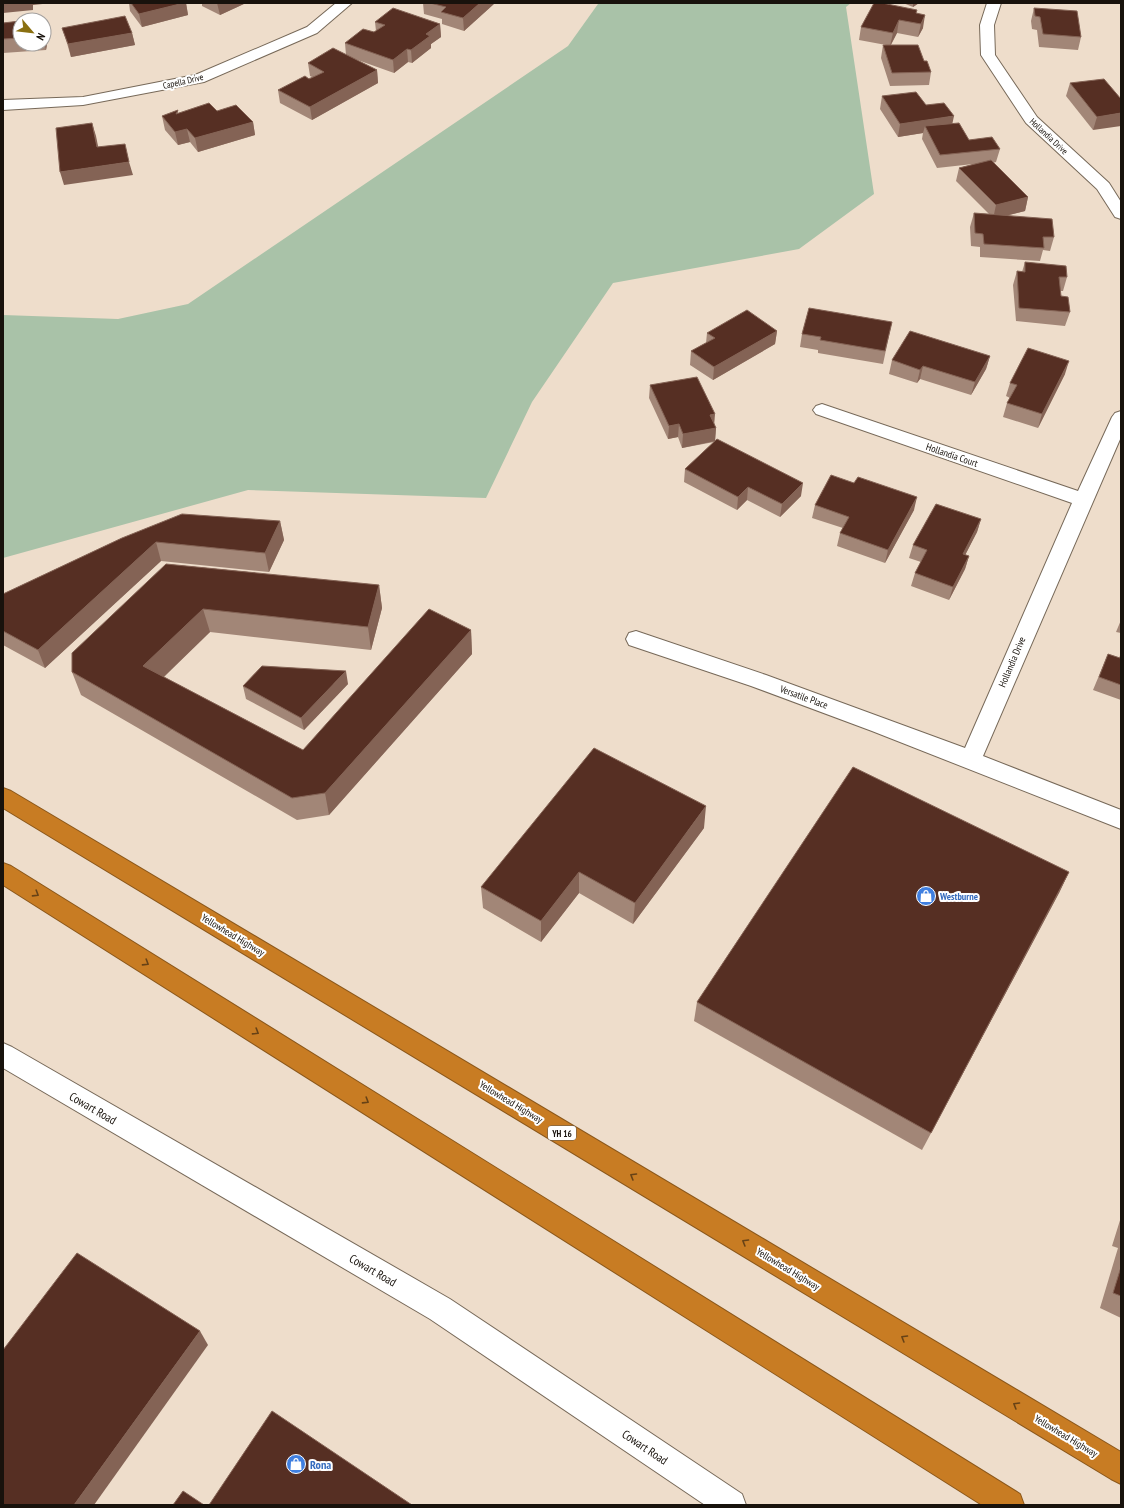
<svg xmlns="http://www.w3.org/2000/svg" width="1124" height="1508" viewBox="0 0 1124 1508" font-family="'PT Sans Narrow',sans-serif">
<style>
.green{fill:#a9c2a8}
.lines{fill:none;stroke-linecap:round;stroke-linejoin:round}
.minor-casing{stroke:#776959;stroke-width:2}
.highway-casing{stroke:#8a571b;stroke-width:2}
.minor{fill:#fff;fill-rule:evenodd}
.highway{fill:#c87c23;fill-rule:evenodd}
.wall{fill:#a28677}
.shaded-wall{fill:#846355}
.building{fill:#562f23;stroke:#846355}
.oneway{stroke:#674216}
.labels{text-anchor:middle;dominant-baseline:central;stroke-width:4;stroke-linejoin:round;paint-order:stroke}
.far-street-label{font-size:9px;fill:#18120c;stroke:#fff}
.shield{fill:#fff;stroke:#5d5955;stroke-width:1}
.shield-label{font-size:9px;font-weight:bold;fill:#18120c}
.street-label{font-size:10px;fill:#18120c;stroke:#fff}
.shop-label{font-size:10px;font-weight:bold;fill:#366cbe;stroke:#fff;text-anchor:start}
.near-street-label{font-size:12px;fill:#18120c;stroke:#fff}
.near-shop-label{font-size:12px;font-weight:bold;fill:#366cbe;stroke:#fff;text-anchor:start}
</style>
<rect width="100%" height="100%" fill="#eeddcb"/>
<polygon class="green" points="597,3 851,3 846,7 874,194 799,249 613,283 532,402 486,498 248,490 3,558 3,315 118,319 188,304 568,46 598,4"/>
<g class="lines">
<g class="minor-casing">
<g id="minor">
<polygon points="336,3 352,3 317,33 204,82 83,105 3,110 3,100 83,97 195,75 307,27"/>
<polygon points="987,3 1001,3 994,25 995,55 1037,117 1109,183 1121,202 1121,219 1115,217 1097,189 1026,123 981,55 980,25"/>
<polygon points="822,404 1078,491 1112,417 1115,413 1121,411 1121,437 983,756 1121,810 1121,829 872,731 751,686 629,645 626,639 629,633 636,631 766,675 965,748 1072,503 816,414 813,410 816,406"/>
<polygon points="3,1043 12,1047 450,1299 742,1494 746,1505 705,1505 430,1319 3,1068"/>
</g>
</g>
<g class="highway-casing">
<g id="highway">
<polygon points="3,788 11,791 1121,1452 1121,1484 1111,1479 3,808"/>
<polygon points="3,863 11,866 1020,1494 1024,1505 982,1505 3,885"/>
</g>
</g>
<use href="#minor" class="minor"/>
<use href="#highway" class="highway"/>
</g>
<g class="wall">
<polygon points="129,3 186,3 188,15 142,27 130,11"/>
<polygon points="202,3 246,3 220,15 202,6"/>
<polygon points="423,3 495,3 464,31 442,24 442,19 424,14"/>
<polygon points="903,3 919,3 913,7"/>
<polygon points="1034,8 1081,37 1078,50 1039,47 1037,30 1032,29 1031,21"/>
<polygon points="917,13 923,28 918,37 897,33 891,45 924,61 931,72 929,85 890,86 881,58 883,45 886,45 859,40 861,27"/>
<polygon points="44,20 49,33 46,50 3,53 3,23 20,21 20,44 44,44"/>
<polygon points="375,22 440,24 441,37 431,44 431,48 412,63 408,62 394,73 352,58 377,70 378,83 312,120 280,103 278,90 312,77 310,76 308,63 346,55 345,43 374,32 376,31"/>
<polygon points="62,28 132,33 135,45 71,57 66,40"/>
<polygon points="1070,83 1121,99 1093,130 1066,96"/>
<polygon points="882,96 926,105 953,124 969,140 1000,149 996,162 993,163 1028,197 1025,211 1005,216 1054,237 1050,251 1043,250 1040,261 980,257 980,247 971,246 970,227 974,213 989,214 956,181 959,168 973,164 937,168 922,139 923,133 898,137 880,109"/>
<polygon points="178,110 178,113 217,111 253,122 255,135 198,152 190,142 178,145 165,130 162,116"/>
<polygon points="1025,262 1067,277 1063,291 1060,291 1061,296 1070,312 1065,326 1016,321 1013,285 1017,271 1022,272"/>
<polygon points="892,322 883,364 818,353 818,350 800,347 802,334"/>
<polygon points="777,331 775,344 713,380 690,365 691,351 706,343 707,333"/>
<polygon points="990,356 986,369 971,395 920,379 917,383 889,374 892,360"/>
<polygon points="1065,374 1038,428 1003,417 1007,403 1010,398 1006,396 1010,383"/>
<polygon points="650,385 714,424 716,428 715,441 801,496 780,517 747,500 737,510 684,482 685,469 714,442 682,448 678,437 668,439 649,398"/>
<polygon points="815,505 914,510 885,563 837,546 840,533 843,528 812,518"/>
<polygon points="981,519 977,532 965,555 969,556 965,569 949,600 911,586 915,573 921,562 909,558 913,545"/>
<polygon points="280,521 284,540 269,572 161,561 45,668 3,645 3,594 122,538"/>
<polygon points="166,564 379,585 382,608 371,650 210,632 164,677 303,750 471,630 472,654 329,815 297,820 81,695 72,672"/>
<polygon points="1121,620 1121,633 1116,632"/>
<polygon points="1121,653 1121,700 1093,690 1108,654 1119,658"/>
<polygon points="348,684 304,730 246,699 243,686"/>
<polygon points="704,828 633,924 579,893 541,942 483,908 481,887"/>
<polygon points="1069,872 1059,893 922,1150 694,1021 697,1002"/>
<polygon points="1121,1217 1121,1318 1100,1308 1118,1248 1112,1246"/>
</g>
<g class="shaded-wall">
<polygon points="3,3 52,3 33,5 33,10 3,13"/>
<polygon points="184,3 186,3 188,15 142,27 139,14"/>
<polygon points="217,3 246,3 220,15"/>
<polygon points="480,3 495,3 464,31 463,18"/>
<polygon points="913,3 919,3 913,7"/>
<polygon points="925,15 923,28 918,37 921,24"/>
<polygon points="45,20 49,33 46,50 44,42 44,27"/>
<polygon points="899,20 897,33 890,46 893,33"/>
<polygon points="440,24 441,37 431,44 431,48 412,63 411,50 426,34"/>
<polygon points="132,33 135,45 71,57 68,44"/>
<polygon points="407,49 408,62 394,73 393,60"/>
<polygon points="377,70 378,83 312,120 310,107"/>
<polygon points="1121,113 1121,126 1093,130 1097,117"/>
<polygon points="954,116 951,130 925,126 923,133 898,137 900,124"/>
<polygon points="253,122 255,135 198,152 195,138"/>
<polygon points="92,123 96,136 101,161 97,147"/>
<polygon points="187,129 190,142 178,145 175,132"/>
<polygon points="129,162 133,175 64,185 60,172"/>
<polygon points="1028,197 1025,211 993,219 996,205"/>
<polygon points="777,331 775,344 713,380 714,367"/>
<polygon points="990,356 986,369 971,395 975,382"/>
<polygon points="1069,361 1065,374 1038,428 1042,414"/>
<polygon points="923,366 920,379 917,383 920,370"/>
<polygon points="715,414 714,427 710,415"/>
<polygon points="679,424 678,437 668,439 669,426"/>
<polygon points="716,428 715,441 682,448 683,434"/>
<polygon points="803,483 801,496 780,517 782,504"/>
<polygon points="748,487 747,500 737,510 738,497"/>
<polygon points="917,497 914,510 885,563 888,550"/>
<polygon points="981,519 977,532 959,567 963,554"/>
<polygon points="280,521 284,540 269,572 265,553"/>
<polygon points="156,542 161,561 45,668 38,650"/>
<polygon points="969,556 965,569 949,600 953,587"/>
<polygon points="379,585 382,608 371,650 368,627"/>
<polygon points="203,609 210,632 151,689 143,666"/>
<polygon points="471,630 472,654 329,815 325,793"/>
<polygon points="346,671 348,684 304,730 301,718"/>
<polygon points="706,806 704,828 633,924 635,903"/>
<polygon points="579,872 579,893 541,942 541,921"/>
<polygon points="1069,872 1059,893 922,1150 931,1133"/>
<polygon points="200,1331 208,1345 94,1505 74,1505"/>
</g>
<g class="building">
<polygon points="131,3 184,3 139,14"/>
<polygon points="430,3 480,3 463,18 441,12 446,7"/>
<polygon points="874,3 882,3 917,10 916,13 925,15 921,24 899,20 893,33 861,27"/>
<polygon points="393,8 440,24 426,34 430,36 411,50 407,49 393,60 345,43 363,29 374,32 385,25 375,22"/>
<polygon points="1034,8 1077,11 1081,37 1043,34 1040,17 1035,16"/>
<polygon points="125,16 132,33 68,44 62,28"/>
<polygon points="20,21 20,38 3,39 3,23"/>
<polygon points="883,45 918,45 924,61 927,61 931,72 892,73"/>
<polygon points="333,48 377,70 310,107 278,90 305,76 309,79 324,72 308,63"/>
<polygon points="1104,79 1121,99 1121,113 1097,117 1070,83"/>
<polygon points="916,92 926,105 944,103 954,116 900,124 882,96"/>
<polygon points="209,103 217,111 236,105 253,122 195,138 187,129 175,132 162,116 178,110 176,114"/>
<polygon points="92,123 97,147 125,144 129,162 60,172 56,128"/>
<polygon points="959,123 969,140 992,137 1000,149 940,155 925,126"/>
<polygon points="991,160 1028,197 996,205 959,168"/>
<polygon points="974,213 1052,219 1054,237 1043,237 1044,248 984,244 983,234 975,233"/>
<polygon points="1025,262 1066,266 1067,277 1059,277 1061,296 1068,297 1070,312 1019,308 1017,271 1025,272"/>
<polygon points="809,308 892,322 885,351 820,340 821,337 802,334"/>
<polygon points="747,310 777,331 714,367 691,351 715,338 707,333"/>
<polygon points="910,331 990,356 975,382 923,366 920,370 892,360"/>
<polygon points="1028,348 1069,361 1042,414 1007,403 1017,385 1010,383"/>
<polygon points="697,377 715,414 710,415 716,428 683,434 679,424 669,426 650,385"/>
<polygon points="717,439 803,483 782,504 748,487 738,497 685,469"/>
<polygon points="831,475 854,483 858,477 917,497 888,550 840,533 849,517 815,505"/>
<polygon points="936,504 981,519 963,554 969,556 953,587 915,573 927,550 913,545"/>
<polygon points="182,514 280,521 265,553 156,542 38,650 3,631 3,594 122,538"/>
<polygon points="166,564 379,585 368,627 203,609 143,666 303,750 429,609 471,630 325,793 292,798 72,672 72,653"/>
<polygon points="1108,654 1120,658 1121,655 1121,685 1099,677"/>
<polygon points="262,666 346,671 301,718 243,686"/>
<polygon points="594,748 706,806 635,903 579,872 541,921 481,887"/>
<polygon points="853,767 1069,872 931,1133 697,1002"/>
<polygon points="77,1253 200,1331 74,1505 3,1505 3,1350"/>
<polygon points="1121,1267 1121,1296 1113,1293"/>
<polygon points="272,1411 412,1505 209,1505"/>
<polygon points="183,1491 204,1505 173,1505"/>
</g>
<defs><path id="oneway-chevron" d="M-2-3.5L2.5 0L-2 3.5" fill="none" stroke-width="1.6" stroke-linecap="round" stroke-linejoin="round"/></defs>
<g class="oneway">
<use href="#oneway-chevron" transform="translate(36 894) rotate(32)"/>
<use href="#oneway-chevron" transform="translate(146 963) rotate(32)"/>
<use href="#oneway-chevron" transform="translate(256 1032) rotate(32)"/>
<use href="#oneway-chevron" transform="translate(366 1101) rotate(32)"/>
<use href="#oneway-chevron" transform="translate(633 1176) rotate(-149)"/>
<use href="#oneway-chevron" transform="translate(745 1242) rotate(-149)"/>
<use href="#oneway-chevron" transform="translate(904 1338) rotate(-149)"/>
<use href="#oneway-chevron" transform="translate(1016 1405) rotate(-149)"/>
</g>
<defs>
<g id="shop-disc" transform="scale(1)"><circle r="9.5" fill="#3f7fe0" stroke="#fff"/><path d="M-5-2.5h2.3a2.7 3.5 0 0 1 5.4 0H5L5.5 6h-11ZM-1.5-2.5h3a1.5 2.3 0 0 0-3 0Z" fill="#fff"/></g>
</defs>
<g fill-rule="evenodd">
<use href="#shop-disc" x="926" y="896"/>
<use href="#shop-disc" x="296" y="1464"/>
</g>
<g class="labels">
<g class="far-street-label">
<text transform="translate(183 81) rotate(-13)">Capella Drive</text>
<text transform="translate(1049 136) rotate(43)">Hollandia Drive</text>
</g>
<rect class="shield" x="548" y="1126" width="28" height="14" rx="3"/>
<g class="shield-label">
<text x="562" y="1133">YH 16</text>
</g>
<g class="street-label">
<text transform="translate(952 455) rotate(19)">Hollandia Court</text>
<text transform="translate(1012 662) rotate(-67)">Hollandia Drive</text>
<text transform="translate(804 697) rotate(20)">Versatile Place</text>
<text transform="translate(233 935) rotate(31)">Yellowhead Highway</text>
<text transform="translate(511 1102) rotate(31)">Yellowhead Highway</text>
<text transform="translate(788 1269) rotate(31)">Yellowhead Highway</text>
<text transform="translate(1066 1436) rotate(31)">Yellowhead Highway</text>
</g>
<g class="shop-label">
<text x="940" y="896">Westburne</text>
</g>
<g class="near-street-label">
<text transform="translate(93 1108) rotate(30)">Cowart Road</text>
<text transform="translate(373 1270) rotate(30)">Cowart Road</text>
<text transform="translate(645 1447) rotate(34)">Cowart Road</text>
</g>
<g class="near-shop-label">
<text x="310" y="1464">Rona</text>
</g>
</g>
<rect width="1124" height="1508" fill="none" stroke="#18120c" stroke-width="8"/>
<g transform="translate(32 32) rotate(118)"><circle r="19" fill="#ffffff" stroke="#a3a09e"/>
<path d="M0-3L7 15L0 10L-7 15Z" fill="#8a7011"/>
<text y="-6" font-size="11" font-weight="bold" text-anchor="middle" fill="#18120c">N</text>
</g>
</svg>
